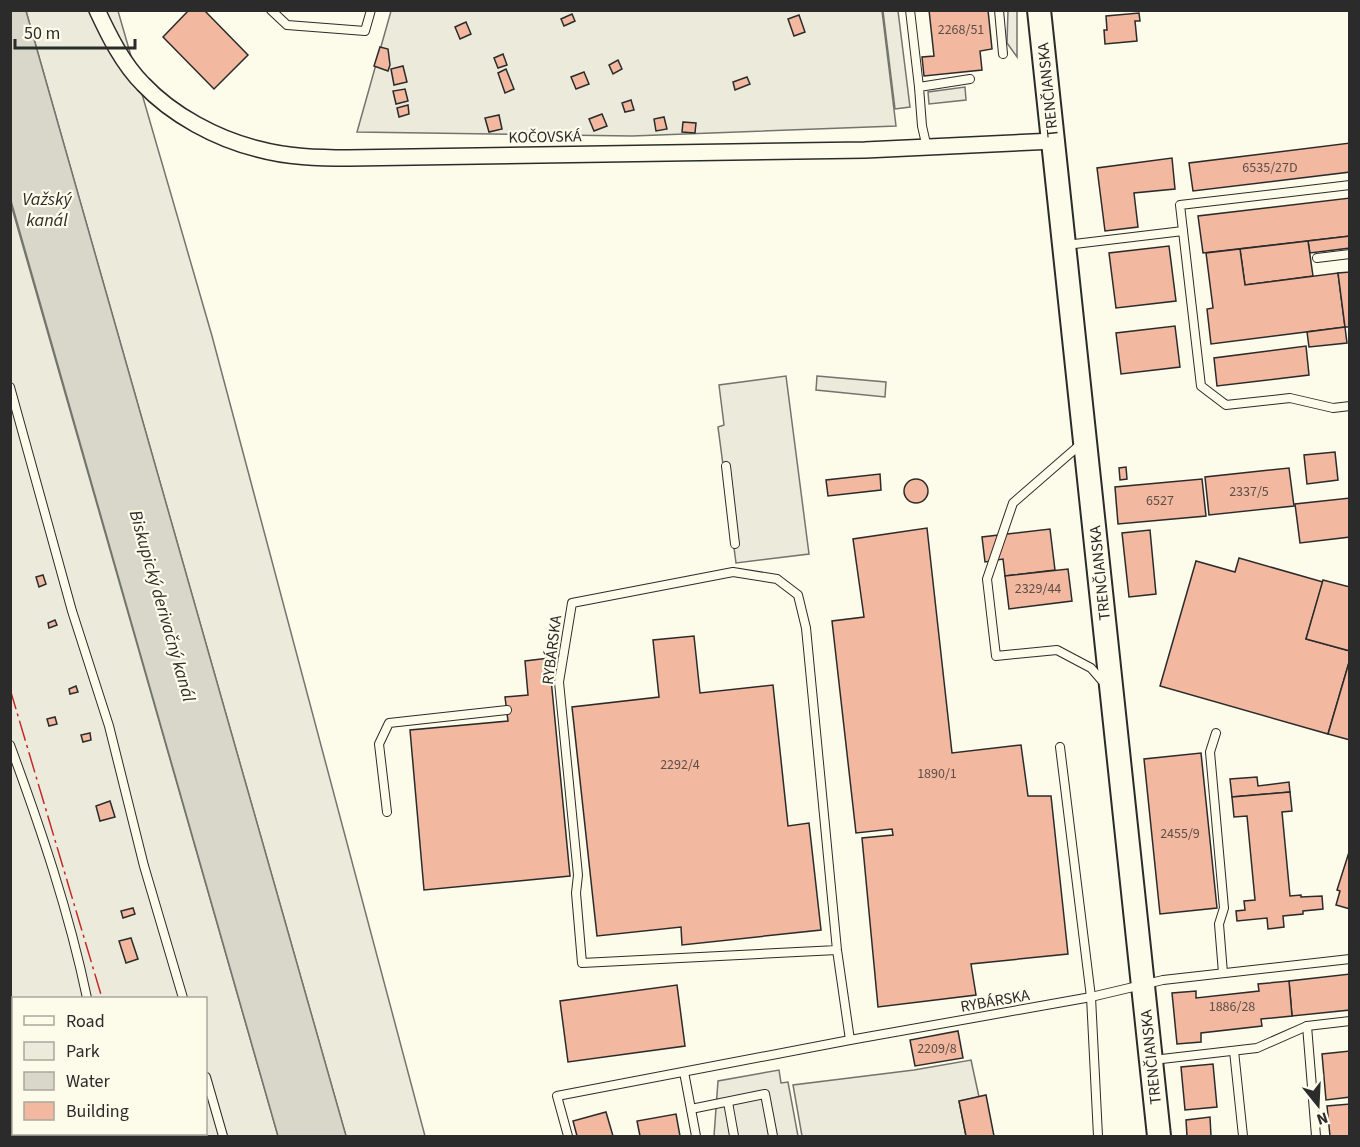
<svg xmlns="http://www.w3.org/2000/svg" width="1360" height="1147" viewBox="0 0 1360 1147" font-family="'Source Sans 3',sans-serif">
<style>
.green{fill:#ecebdb;stroke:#74746e;stroke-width:1.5;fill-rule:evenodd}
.parking{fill:#eceadb;stroke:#74746e;stroke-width:1.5}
.water{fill:#d8d7c9;stroke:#74746e;stroke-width:1.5}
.building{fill:#f2b8a0;stroke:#2b2b2b;stroke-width:1.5}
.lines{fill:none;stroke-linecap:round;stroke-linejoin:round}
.service-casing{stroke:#2b2b2b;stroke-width:10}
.minor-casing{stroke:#2b2b2b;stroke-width:18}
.primary-casing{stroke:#2b2b2b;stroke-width:26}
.service{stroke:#fdfbea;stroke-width:8}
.minor{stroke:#fdfbea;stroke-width:15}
.primary{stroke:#fdfbea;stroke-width:22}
.power{stroke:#c62828;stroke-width:1.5;stroke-dasharray:21 4.5 3 4.5;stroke-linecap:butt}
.labels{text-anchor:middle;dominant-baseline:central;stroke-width:4.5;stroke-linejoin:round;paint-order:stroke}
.number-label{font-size:14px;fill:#5d4e48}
.street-label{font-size:16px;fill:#2b2b2b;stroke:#fdfbea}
.water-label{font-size:18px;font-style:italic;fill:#2b2b2b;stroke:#fdfbea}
</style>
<rect width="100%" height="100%" fill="#fdfbea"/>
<g class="green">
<polygon points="26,11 118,11 212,336 425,1136 346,1136"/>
<polygon points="391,11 882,11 896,126 632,136 357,132"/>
<path d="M10,201L278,1136H11ZM14,998H206V1134H14Z"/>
</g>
<g class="parking">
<polygon points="883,11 898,11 910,107 895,109"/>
<polygon points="1008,11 1017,11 1017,57 1007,43"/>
<polygon points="965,87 966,100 929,104 928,92"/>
<polygon points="786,376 809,554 736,563 718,427 724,425 719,385"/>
<polygon points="817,376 886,382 885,397 816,390"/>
<polygon points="971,1060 979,1097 959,1101 966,1136 802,1136 793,1085 914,1070"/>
<polygon points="779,1070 781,1083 788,1082 798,1136 714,1136 718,1081"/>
</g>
<polygon class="water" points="10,11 26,11 346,1136 278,1136 11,201"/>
<g class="building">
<polygon points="189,10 204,10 248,55 214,89 163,37"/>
<polygon points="929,10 988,10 992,49 980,51 982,70 924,76 922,57 934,56"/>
<polygon points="1139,13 1140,21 1135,21 1137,41 1105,44 1104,30 1107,30 1106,16"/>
<polygon points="572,14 575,21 564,26 561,19"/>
<polygon points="799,15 805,32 794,36 788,19"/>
<polygon points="466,22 471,34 460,39 455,27"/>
<polygon points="380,47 388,49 390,65 388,71 374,66"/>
<polygon points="503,54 507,65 498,68 494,58"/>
<polygon points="618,60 622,69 613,74 609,65"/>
<polygon points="403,66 407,82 394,85 391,69"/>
<polygon points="506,69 514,89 505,93 498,73"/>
<polygon points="584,72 589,84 576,89 571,77"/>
<polygon points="747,77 750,84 735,90 733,82"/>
<polygon points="405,89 408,101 396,104 393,91"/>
<polygon points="631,100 634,110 625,112 622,103"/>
<polygon points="408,105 409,114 399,117 397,108"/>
<polygon points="602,114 607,126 594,131 589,119"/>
<polygon points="499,115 502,129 489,132 485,118"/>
<polygon points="664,117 667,129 656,131 654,119"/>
<polygon points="683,122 696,123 695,133 682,132"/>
<polygon points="1350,143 1350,172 1193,191 1189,163"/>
<polygon points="1172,158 1175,189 1134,193 1138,227 1105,231 1097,168"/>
<polygon points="1350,198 1350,236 1203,253 1198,216"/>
<polygon points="1350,236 1350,248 1310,253 1308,241"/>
<polygon points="1308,241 1313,276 1245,285 1240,249"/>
<polygon points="1169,246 1176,301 1116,308 1109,253"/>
<polygon points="1240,249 1245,285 1338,273 1345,327 1211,344 1207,309 1213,308 1206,253"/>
<polygon points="1350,272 1350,327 1345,327 1338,273"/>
<polygon points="1175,326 1180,367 1121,374 1116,333"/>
<polygon points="1345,327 1347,343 1309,347 1307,332"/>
<polygon points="1306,346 1309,375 1217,386 1214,358"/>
<polygon points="1335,452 1338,480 1307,484 1304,455"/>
<polygon points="1126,467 1127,479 1120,480 1119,468"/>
<polygon points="1289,468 1294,506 1209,515 1205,477"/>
<polygon points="880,474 881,490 828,496 826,480"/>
<circle cx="916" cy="491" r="12"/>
<polygon points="1202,479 1206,516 1118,524 1115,487"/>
<polygon points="1350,498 1350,537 1300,543 1295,504"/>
<polygon points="927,528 952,753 1021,745 1028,796 1051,796 1068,954 971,964 976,995 878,1007 862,838 893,835 892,829 856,833 832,621 864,617 853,539"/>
<polygon points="1050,529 1055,570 1005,576 1003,559 985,562 982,537"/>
<polygon points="1150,530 1156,594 1129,597 1122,533"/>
<polygon points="1239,558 1323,582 1306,639 1350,651 1350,659 1328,734 1160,686 1196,561 1235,572"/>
<polygon points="1068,569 1072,601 1009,609 1005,576"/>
<polygon points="43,575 46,584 39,587 36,577"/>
<polygon points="1323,580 1350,587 1350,651 1306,639"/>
<polygon points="55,620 57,625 49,628 48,623"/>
<polygon points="694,636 700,693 773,685 788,826 809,823 821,930 682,945 681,927 597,936 572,707 659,697 653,640"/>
<polygon points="549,658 570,876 424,890 410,730 508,721 505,697 528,695 525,661"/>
<polygon points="1350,659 1350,740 1328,734"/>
<polygon points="76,686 78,692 70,694 69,689"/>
<polygon points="55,717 57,724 49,726 47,719"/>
<polygon points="90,733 91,740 83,742 81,735"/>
<polygon points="1201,753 1217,908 1160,914 1144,759"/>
<polygon points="1257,777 1258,786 1289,782 1290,792 1232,797 1230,779"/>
<polygon points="1290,792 1292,811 1282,812 1290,896 1301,895 1301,897 1322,896 1323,909 1303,911 1303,914 1283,916 1284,927 1268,929 1267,918 1237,921 1236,911 1245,910 1244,901 1255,900 1247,816 1234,817 1232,797"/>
<polygon points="110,801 115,817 100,821 96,806"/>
<polygon points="1350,849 1350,909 1336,905 1340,891 1337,890"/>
<polygon points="133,908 135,914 123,918 121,911"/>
<polygon points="131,938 138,959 126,963 119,941"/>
<polygon points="1350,974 1350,1010 1292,1016 1289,981"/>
<polygon points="1289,981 1292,1016 1261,1019 1262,1026 1201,1033 1201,1042 1177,1044 1172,993 1196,991 1196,998 1259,991 1258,984"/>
<polygon points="677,985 685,1046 568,1062 560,1001"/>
<polygon points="958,1031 963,1058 915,1066 910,1040"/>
<polygon points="1350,1051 1350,1097 1326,1100 1322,1054"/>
<polygon points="1213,1064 1217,1107 1185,1110 1181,1067"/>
<polygon points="986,1095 994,1136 966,1136 959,1101"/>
<polygon points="1350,1104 1350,1136 1330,1136 1327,1106"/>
<polygon points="606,1112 613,1136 577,1136 573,1121"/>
<polygon points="676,1114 680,1136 640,1136 637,1121"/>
<polygon points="1210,1117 1211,1136 1187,1136 1186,1120"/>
</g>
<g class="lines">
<g class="service-casing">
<g id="service">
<polyline points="271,10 287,25 365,31 371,10"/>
<polyline points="910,10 919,87"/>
<polyline points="999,10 1003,54"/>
<polyline points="927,148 922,126 919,87 970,79"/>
<polyline points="1183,231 1180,205 1350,185"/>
<polyline points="1066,245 1183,231 1201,386 1226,405 1290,398 1333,408 1350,406"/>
<polyline points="1317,258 1350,254"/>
<polyline points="10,387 72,611 109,726 144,866 183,998"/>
<polyline points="1082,443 1013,503 987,579 996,656 1057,650 1091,668 1104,683"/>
<polyline points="726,466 735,544"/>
<polyline points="1216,733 1210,752 1224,908 1219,924 1223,973"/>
<path d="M10,745C41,829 69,912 87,998"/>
<polyline points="1060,747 1091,997 1098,1136"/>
<polyline points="387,812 379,744 389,723 507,710"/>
<polyline points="837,950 582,963 576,893 578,875 559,682 572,603 733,572 777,579 798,595 806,628 837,950 850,1040"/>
<polyline points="1307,1026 1316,1136"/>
<polyline points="1234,1051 1243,1136"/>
<polyline points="1153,1060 1257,1048 1307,1026 1350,1021"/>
<polyline points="684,1072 696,1136"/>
<polyline points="206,1077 223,1136"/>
<polyline points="728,1102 734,1136"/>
<polyline points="691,1109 765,1094 773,1136"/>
<polyline points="114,1134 114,1136"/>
<polyline points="568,1136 557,1096 850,1040 1091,997 1163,980 1350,959"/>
</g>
</g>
<g class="minor-casing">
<path id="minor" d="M97,10C109,36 123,64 143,84C172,115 217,139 258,149C287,157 318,158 349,158L865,150L1054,141"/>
</g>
<g class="primary-casing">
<polyline id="primary" points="1039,10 1159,1136"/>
</g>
<use href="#service" class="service"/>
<use href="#minor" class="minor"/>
<use href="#primary" class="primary"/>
<g class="power">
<polyline points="10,689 102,998"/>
<polyline points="141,1134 142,1136"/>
</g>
</g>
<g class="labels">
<g class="number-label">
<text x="961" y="30">2268/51</text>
<text x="1270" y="168">6535/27D</text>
<text x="1249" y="492">2337/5</text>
<text x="1160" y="501">6527</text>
<text x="1038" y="589">2329/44</text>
<text x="680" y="765">2292/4</text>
<text x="937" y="774">1890/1</text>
<text x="1180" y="834">2455/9</text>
<text x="1232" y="1007">1886/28</text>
<text x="937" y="1049">2209/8</text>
</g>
<g class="street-label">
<text transform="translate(1048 90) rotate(-96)">TRENČIANSKA</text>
<text transform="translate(545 137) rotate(-1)">KOČOVSKÁ</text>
<text transform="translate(1100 573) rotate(-96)">TRENČIANSKA</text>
<text transform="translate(552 650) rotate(-83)">RYBÁRSKA</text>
<text transform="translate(995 1001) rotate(-10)">RYBÁRSKA</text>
<text transform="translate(1151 1057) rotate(-96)">TRENČIANSKA</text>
</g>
<g class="water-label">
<text x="47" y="199">Važský<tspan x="47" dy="21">kanál</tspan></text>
<text transform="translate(162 606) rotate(74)">Biskupický derivačný kanál</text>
</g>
</g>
<rect width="1360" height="1147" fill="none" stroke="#2b2b2b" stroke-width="24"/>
<rect x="12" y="997" width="195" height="138" fill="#fdfbea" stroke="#a9a89e" stroke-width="1.5"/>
<rect x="24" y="1016" width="30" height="9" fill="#fdfbea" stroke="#a9a89e" stroke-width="1.5"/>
<text x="66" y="1027" font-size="18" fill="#2b2b2b">Road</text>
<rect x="24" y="1042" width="30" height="18" fill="#ecebdb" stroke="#a9a89e" stroke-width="1.5"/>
<text x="66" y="1057" font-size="18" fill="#2b2b2b">Park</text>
<rect x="24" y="1072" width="30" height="18" fill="#d8d7c9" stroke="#a9a89e" stroke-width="1.5"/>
<text x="66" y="1087" font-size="18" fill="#2b2b2b">Water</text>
<rect x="24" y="1102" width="30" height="18" fill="#f2b8a0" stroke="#a9a89e" stroke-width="1.5"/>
<text x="66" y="1117" font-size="18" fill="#2b2b2b">Building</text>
<g transform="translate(1318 1105) rotate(162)" stroke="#fdfbea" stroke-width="4.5" paint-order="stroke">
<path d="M0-4.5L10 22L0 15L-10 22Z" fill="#2b2b2b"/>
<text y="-9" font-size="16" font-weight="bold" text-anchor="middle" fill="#2b2b2b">N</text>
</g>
<path d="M15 39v9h120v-9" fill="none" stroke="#2b2b2b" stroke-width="3"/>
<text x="24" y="39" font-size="18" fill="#2b2b2b" stroke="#fdfbea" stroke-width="4.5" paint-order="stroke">50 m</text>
</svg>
